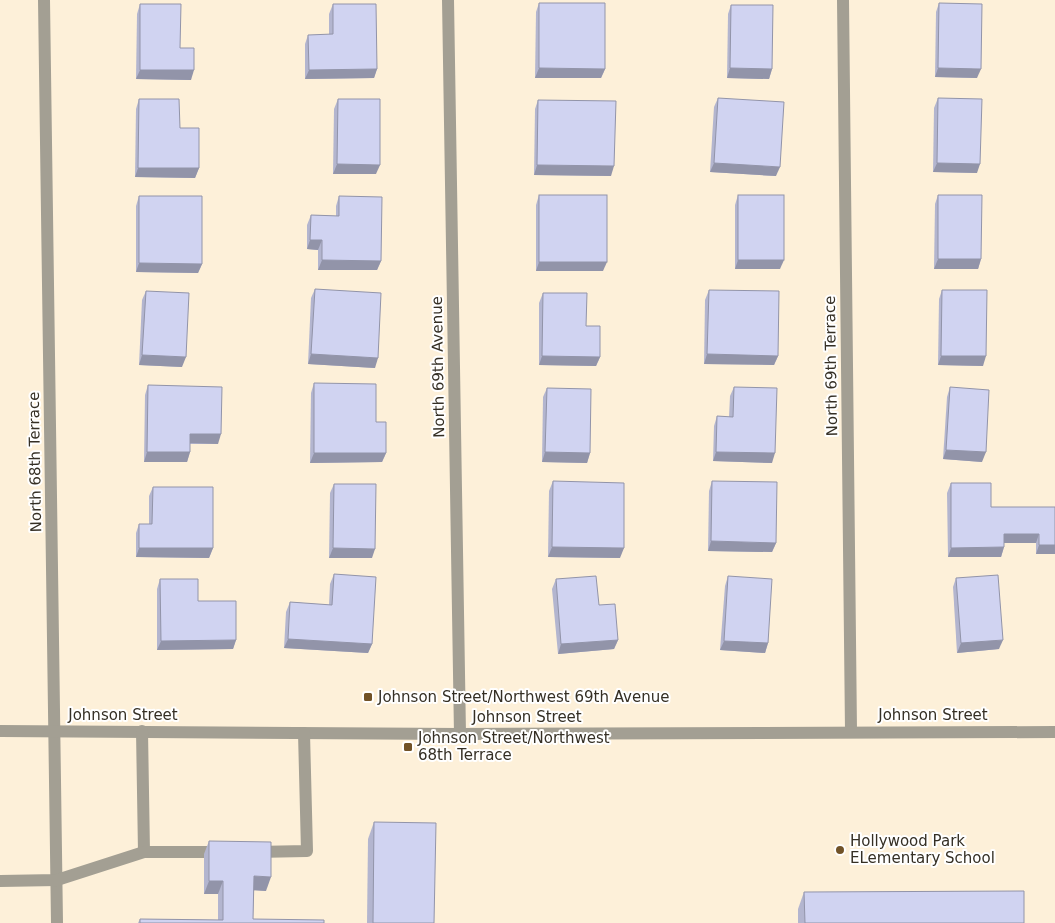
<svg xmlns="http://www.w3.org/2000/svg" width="1055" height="923" viewBox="0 0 1055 923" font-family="'DejaVu Sans',sans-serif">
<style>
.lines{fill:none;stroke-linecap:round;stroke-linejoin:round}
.minor{stroke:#a39f93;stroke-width:12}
.wall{fill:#b3b5cf}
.shaded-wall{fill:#9294a9}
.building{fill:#d0d3f1;stroke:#9294a9}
.poi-dot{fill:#715227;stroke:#fff;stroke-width:2}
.labels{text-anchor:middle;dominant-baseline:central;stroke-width:4;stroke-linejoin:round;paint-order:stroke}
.street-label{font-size:15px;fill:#352f24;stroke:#fff}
.poi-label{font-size:15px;fill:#352f24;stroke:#fff;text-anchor:start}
</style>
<rect width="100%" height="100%" fill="#fdf0d9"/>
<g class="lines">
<g class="minor">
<polyline points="44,0 57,923"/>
<polyline points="448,0 460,734"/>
<polyline points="843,0 851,731"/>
<polyline points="0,731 460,734 1055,732"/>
<polyline points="142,731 144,852"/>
<polyline points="255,852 307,851 304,733"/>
<polyline points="0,881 57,880 144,852 223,852"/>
</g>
</g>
<g class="wall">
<polygon points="539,3 605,69 601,78 535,78 536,12"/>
<polygon points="939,3 977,78 935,77 936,12"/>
<polygon points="140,4 180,48 191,80 136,79 137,14"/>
<polygon points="333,4 377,69 374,78 305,79 305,44 308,35 329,35 329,14"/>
<polygon points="731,5 772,69 769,79 727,78 728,14"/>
<polygon points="718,98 776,176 710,172 714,107"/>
<polygon points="938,98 977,173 933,172 934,108"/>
<polygon points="139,99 180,128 199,168 195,178 135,177 136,109"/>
<polygon points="338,99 376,174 333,174 334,109"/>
<polygon points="538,100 611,176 534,175 535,109"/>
<polygon points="539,195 603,271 536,271 536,205"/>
<polygon points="738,195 780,269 735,269 735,205"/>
<polygon points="938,195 981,259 978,269 934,269 935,204"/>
<polygon points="139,196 202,264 198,273 136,272 136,206"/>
<polygon points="339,196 381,261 377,270 318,270 318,250 307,249 307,225 311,215 336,216 336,206"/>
<polygon points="315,289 375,368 308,364 311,298"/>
<polygon points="709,290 778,356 774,365 704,364 705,300"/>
<polygon points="942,290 983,366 938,365 939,299"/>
<polygon points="146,291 182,367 139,365 142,300"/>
<polygon points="543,293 586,326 600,357 596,366 539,365 539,303"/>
<polygon points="314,383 376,422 386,453 382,462 310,463 311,393"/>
<polygon points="148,385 218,444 190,444 190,452 187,462 144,462 145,395"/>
<polygon points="734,387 772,463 713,461 714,426 717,416 729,417 730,396"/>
<polygon points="950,387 982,462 943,459 947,397"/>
<polygon points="547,388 590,453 587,463 542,462 543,397"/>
<polygon points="553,481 620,558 548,557 549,491"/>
<polygon points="712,481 776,543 772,552 708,551 709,491"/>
<polygon points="951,483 991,507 1055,507 1055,554 1036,554 1036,543 1004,543 1004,547 1001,557 948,557 947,493"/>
<polygon points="334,484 372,558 329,558 330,493"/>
<polygon points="153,487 213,548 209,558 136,557 136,533 139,524 149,524 149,496"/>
<polygon points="334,574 372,644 368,653 284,648 286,612 290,602 329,605 330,584"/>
<polygon points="728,576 768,643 765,653 720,650 725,586"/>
<polygon points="956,578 999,649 957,653 953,587"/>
<polygon points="160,579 198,601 236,640 233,649 157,650 157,589"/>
<polygon points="556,579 599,605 618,640 614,649 558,654 552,589"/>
<polygon points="374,822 434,923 367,923 368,839"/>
<polygon points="209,841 266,891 254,890 253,919 324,923 138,923 140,919 218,920 218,894 204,894 204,854"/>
<polygon points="804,892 1024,923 798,923 798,909"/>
</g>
<g class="shaded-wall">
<polygon points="539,68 605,69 601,78 535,78"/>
<polygon points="730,68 772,69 769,79 727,78"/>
<polygon points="938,68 981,69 977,78 935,77"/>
<polygon points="377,69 374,78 305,79 309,70"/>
<polygon points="140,70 194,70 191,80 136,79"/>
<polygon points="714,163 780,167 776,176 710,172"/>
<polygon points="937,163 980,164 977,173 933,172"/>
<polygon points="337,164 380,165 376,174 333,174"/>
<polygon points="537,165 614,166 611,176 534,175"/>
<polygon points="138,168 199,168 195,178 135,177"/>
<polygon points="310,240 322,240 318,250 307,249"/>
<polygon points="938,259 981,259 978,269 934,269"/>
<polygon points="322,260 381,261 377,270 318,270"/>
<polygon points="738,260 784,260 780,269 735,269"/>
<polygon points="539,262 607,262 603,271 536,271"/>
<polygon points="139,263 202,264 198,273 136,272"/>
<polygon points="311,354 378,358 375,368 308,364"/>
<polygon points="707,354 778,356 774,365 704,364"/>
<polygon points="142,355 186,357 182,367 139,365"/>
<polygon points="542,356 600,357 596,366 539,365"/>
<polygon points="941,356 986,356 983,366 938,365"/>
<polygon points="190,434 221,434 218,444 187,443"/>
<polygon points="946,450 986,452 982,462 943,459"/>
<polygon points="147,452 190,452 187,462 144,462"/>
<polygon points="545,452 590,453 587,463 542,462"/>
<polygon points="716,452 775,453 772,463 713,461"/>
<polygon points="314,453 386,453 382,462 310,463"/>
<polygon points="1004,534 1039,534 1036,543 1001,543"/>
<polygon points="711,541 776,543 772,552 708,551"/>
<polygon points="1039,545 1055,545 1055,554 1036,554"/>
<polygon points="552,547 624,548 620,558 548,557"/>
<polygon points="1004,547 1001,557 948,557 951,548"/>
<polygon points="139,548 213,548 209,558 136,557"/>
<polygon points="333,548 375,549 372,558 329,558"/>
<polygon points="288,639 372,644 368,653 284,648"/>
<polygon points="236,640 233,649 157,650 161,641"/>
<polygon points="618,640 614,649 558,654 561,644"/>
<polygon points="1003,640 999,649 957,653 961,643"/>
<polygon points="724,641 768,643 765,653 720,650"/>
<polygon points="254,876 271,877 266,891 249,890"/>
<polygon points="209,881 223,881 218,894 204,894"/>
</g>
<g class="building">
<polygon points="539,3 605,3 605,69 539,68"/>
<polygon points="939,3 982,4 981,69 938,68"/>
<polygon points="140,4 181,4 180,48 194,48 194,70 140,70"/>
<polygon points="333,4 376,4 377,69 309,70 308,35 333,34"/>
<polygon points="731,5 773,5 772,69 730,68"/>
<polygon points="718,98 784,102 780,167 714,163"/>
<polygon points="938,98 982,99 980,164 937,163"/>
<polygon points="139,99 179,99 180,128 199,128 199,168 138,168"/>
<polygon points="338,99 380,99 380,165 337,164"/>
<polygon points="538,100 616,101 614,166 537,165"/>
<rect x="539" y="195" width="68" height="67"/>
<rect x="738" y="195" width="46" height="65"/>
<polygon points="938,195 982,195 981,259 938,259"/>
<polygon points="139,196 202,196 202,264 139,263"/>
<polygon points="339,196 382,197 381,261 322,260 322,240 310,240 311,215 339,216"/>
<polygon points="315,289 381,293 378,358 311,354"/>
<polygon points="709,290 779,291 778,356 707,354"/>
<polygon points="942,290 987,290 986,356 941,356"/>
<polygon points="146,291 189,293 186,357 142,355"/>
<polygon points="543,293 587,293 586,326 600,326 600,357 542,356"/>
<polygon points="314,383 376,384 376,422 386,422 386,453 314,453"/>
<polygon points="148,385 222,387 221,434 190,434 190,452 147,452"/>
<polygon points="734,387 777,388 775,453 716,452 717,416 733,417"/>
<polygon points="950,387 989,390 986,452 946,450"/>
<polygon points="547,388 591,389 590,453 545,452"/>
<polygon points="553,481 624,483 624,548 552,547"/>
<polygon points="712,481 777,482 776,543 711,541"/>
<polygon points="951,483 991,483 991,507 1055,507 1055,545 1039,545 1039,534 1004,534 1004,547 951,548"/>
<polygon points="334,484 376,484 375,549 333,548"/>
<polygon points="153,487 213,487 213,548 139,548 139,524 152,524"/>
<polygon points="334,574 376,577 372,644 288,639 290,602 332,605"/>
<polygon points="998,575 1003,640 961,643 956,578"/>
<polygon points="596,576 599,605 615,604 618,640 561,644 556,579"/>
<polygon points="728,576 772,579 768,643 724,641"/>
<polygon points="160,579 198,579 198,601 236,601 236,640 161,641"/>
<polygon points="374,822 436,823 434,923 373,923"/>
<polygon points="209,841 271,842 271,877 254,876 253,919 324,920 324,923 140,923 140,919 223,920 223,881 209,881"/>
<polygon points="1024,891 1024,923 805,923 804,892"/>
</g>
<g class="poi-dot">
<rect x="363" y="692" width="10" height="10" rx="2.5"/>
<rect x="403" y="742" width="10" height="10" rx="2.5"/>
<circle cx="840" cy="850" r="5"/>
</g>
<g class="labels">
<g class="street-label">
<text transform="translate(831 366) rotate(-91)">North 69th Terrace</text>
<text transform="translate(438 367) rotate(-91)">North 69th Avenue</text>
<text transform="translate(35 462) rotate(-91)">North 68th Terrace</text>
<text x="123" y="715">Johnson Street</text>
<text x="933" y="715">Johnson Street</text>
<text x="527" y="717">Johnson Street</text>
</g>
<g class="poi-label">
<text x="378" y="697">Johnson Street/Northwest 69th Avenue</text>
<text x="418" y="738">Johnson Street/Northwest<tspan x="418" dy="17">68th Terrace</tspan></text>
<text x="850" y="841">Hollywood Park<tspan x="850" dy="17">ELementary School</tspan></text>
</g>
</g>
</svg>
